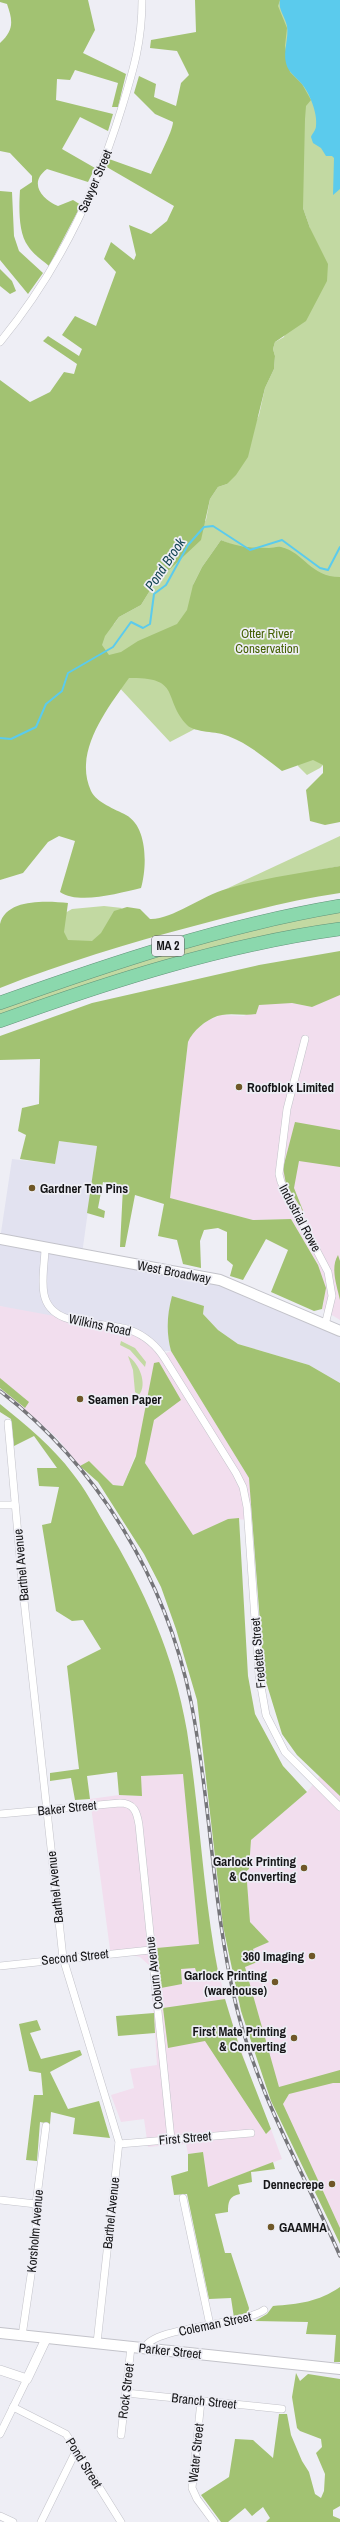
<svg xmlns="http://www.w3.org/2000/svg" width="340" height="2522" viewBox="0 0 340 2522" font-family="'Archivo Narrow',sans-serif">
<style>
.built{fill:#e2e2f0}
.industrial{fill:#f2deee}
.green{fill:#c2d9a2;fill-rule:evenodd}
.forest{fill:#a2c272}
.water{fill:#5bcbed}
.lines{fill:none;stroke-linecap:round;stroke-linejoin:round}
.stream{stroke:#5bcbed;stroke-width:2}
.minor-casing{stroke:#c3c3ca;stroke-width:8}
.tertiary-casing{stroke:#c3c3ca;stroke-width:10}
.secondary-casing{stroke:#c3c3ca;stroke-width:12}
.motorway-casing{stroke:#629479;stroke-width:14}
.minor{stroke:#fff;stroke-width:7}
.tertiary{stroke:#fff;stroke-width:9}
.secondary{stroke:#fff;stroke-width:10}
.motorway{stroke:#8bd8ad;stroke-width:13}
.rail-casing{stroke:#757579;stroke-width:3.5}
.rail{stroke:#eeeef5;stroke-width:2;stroke-dasharray:6;stroke-linecap:butt}
.poi-dot{fill:#6f5727;stroke:#eeeef5;stroke-width:1.5}
.labels{text-anchor:middle;dominant-baseline:central;stroke-width:3.5;stroke-linejoin:round;paint-order:stroke}
.shield{fill:#eeeef5;stroke:#57575a;stroke-width:1}
.shield-label{font-size:12px;font-weight:bold;fill:#161618}
.street-label{font-size:13px;fill:#161618;stroke:#eeeef5}
.park-label{font-size:13px;fill:#456105;stroke:#eeeef5}
.poi-label{font-size:13px;font-weight:bold;fill:#161618;stroke:#eeeef5;text-anchor:end}
.water-label{font-size:14px;font-style:italic;fill:#144553;stroke:#eeeef5}
</style>
<rect width="100%" height="100%" fill="#eeeef5"/>
<polygon class="built" points="59,1141 97,1146 82,1254 220,1280 340,1331 340,1383 309,1365 238,1344 218,1330 203,1314 204,1306 168,1336 171,1351 160,1351 0,1306 0,1239 12,1159 55,1164"/>
<g class="industrial">
<polygon points="337,995 340,995 340,1320 322,1309 324,1301 318,1265 291,1219 253,1220 170,1199 188,1042 191,1034 207,1021 221,1015 244,1016 259,1005 273,1003 292,1003 312,1007"/>
<polygon points="0,1306 131,1330 162,1355 171,1351 249,1478 254,1520 228,1519 193,1536 145,1463 135,1456 123,1486 113,1485 89,1461 80,1466 57,1438 0,1388"/>
<polygon points="184,1774 199,1944 212,1942 225,1999 254,2089 266,2134 271,2129 282,2159 208,2187 203,2152 188,2154 186,2144 148,2147 144,2119 121,2122 111,2095 134,2088 130,2069 157,2065 155,2033 150,1966 140,1957 132,1955 111,1957 90,1799 119,1795 140,1796 141,1776"/>
<polygon points="320,1776 340,1796 340,2228 285,2111 245,1967 253,1949 268,1942 250,1922 247,1883 243,1874 249,1869 251,1840 307,1792"/>
</g>
<g class="green">
<path d="M250,0H340V748L320,768L307,775L298,766L293,736L210,721L170,742L75,640L114,624L119,617L141,605L154,584L174,563L206,520L210,499L218,487L227,484L259,415L265,388L274,369L275,356L273,349L275,342L284,337L310,228L303,208V192ZM221,540L242,549L193,585L202,567Z"/>
<polygon points="340,836 340,866 226,889"/>
<polygon points="104,906 122,908 111,919 106,937 72,949 46,924 72,909"/>
<polygon points="340,912 340,926 0,1016 0,1008 136,961 265,926"/>
<polygon points="121,1341 135,1348 146,1362 145,1367 130,1350 120,1345"/>
<path d="M128,1356C139,1363 148,1384 139,1395L135,1392L133,1370Z"/>
</g>
<g class="forest">
<path d="M0,0H88L95,30L83,53L126,74L118,107H112L118,83L75,70L70,80L57,79L56,100L113,114L108,131L80,117L62,149L95,168L88,182L47,169C28,183 42,199 58,206L73,200L81,205L49,266C42,260 33,254 28,246C18,233 19,206 20,190L32,182V176L10,153L0,151V43C14,30 13,21 7,4L0,2Z"/>
<path d="M195,0H280L278,6L287,28L285,46L290,72L302,84L311,100L306,106L305,119L303,208L310,228L328,264L327,281L306,321L275,342L273,349L275,356L274,369L265,388L248,457L236,475L227,484L218,487L210,499L201,540L154,584L141,605L119,617L105,636L102,645L109,655L121,652L138,641L177,624L187,610L193,585L202,567L221,540C237,547 251,548 269,548C273,548 277,546 281,547C304,552 310,577 340,577V822L325,825L310,821L306,790L323,773V765L313,760L282,771C265,758 249,744 228,736C217,731 195,733 187,725C162,698 182,677 129,678C107,709 73,752 91,791C97,803 115,809 126,815C148,827 147,867 141,888C119,893 79,905 60,892L75,841L59,836L48,842L23,873L0,880V380L30,402L50,392L64,372L74,374L77,364L43,341L48,336L79,356L82,349L62,335L75,316L96,326L116,272L104,259L111,242L134,260L136,255L129,225L151,234L167,221L174,206L105,166L109,159L151,174C156,163 173,131 173,122L155,114L134,93L139,76L156,84L154,97L176,106L181,83L189,75L177,51L150,48L151,40L196,32Z"/>
<polygon points="0,191 12,192 14,236 19,251 43,273 28,294 0,260"/>
<polygon points="0,269 12,281 16,291 10,294 0,286"/>
<path d="M340,866V893C291,900 243,913 194,926C129,943 63,963 0,988C0,971 0,939 0,924C6,898 48,901 68,903L64,932L68,940L92,941L101,933L114,911L127,907L140,909L150,919C171,920 202,896 226,889C262,878 302,873 340,866Z"/>
<path d="M340,951V995L312,1007L292,1003L259,1005L256,1014C245,1016 233,1013 222,1015C209,1017 193,1030 188,1042L170,1198L253,1220L291,1219L318,1265L326,1288L322,1309L314,1311L271,1292L288,1250L266,1239L243,1280L230,1276L233,1265L227,1260V1232L218,1228L204,1230L200,1241L201,1268L183,1264L177,1240L158,1236L164,1204L135,1195L125,1247H120L123,1187L103,1182L98,1208L105,1211L104,1218L87,1213L97,1146L59,1141L55,1164L20,1159L26,1135L18,1131L22,1108L39,1104L40,1059L0,1060V1036L92,1003L259,965Z"/>
<polygon points="295,1122 340,1130 340,1167 299,1161 294,1188 304,1213 286,1184 283,1168"/>
<path d="M338,1255L340,1261V1300C337,1286 330,1268 338,1255Z"/>
<path d="M172,1296L204,1306L203,1314L218,1330L238,1344L309,1365L340,1383V1796L297,1755L282,1734L264,1675L249,1478L171,1351C166,1332 167,1315 172,1296Z"/>
<polygon points="159,1362 181,1400 154,1420 145,1463 193,1535 228,1519 239,1518 248,1676 255,1714 283,1766 307,1792 251,1840 249,1869 243,1874 247,1882 250,1922 269,1942 253,1949 257,1962 245,1967 279,2087 340,2070 340,2083 333,2083 289,2094 283,2104 340,2228 340,2244 271,2101 241,2011 223,1926 197,1700 176,1629 161,1587 144,1554 98,1482 80,1466 89,1461 113,1485 123,1486 136,1456 154,1363"/>
<polygon points="0,1378 29,1402 25,1408 0,1388"/>
<path d="M0,1404C26,1425 53,1447 73,1474C85,1489 94,1506 104,1523C144,1588 174,1655 187,1731C200,1813 203,1896 219,1977L199,1980L195,1968L181,1969L182,1984L161,1988L157,1948L199,1944L183,1774L141,1776L142,1796L119,1795L117,1772L87,1776L90,1799L75,1800L71,1778L50,1781V1773L79,1769L67,1666L101,1649L83,1620L72,1621L56,1611L42,1525L51,1523L59,1487L39,1486L37,1468H57L34,1436L14,1446L11,1419L0,1412Z"/>
<polygon points="225,1999 241,2052 271,2129 266,2134 205,2041 168,2048 163,2008"/>
<polygon points="154,2013 155,2033 118,2036 116,2016"/>
<polygon points="37,2020 41,2030 30,2033 41,2059 80,2050 82,2055 50,2072 68,2109 99,2101 110,2138 73,2134 75,2118 51,2112 50,2124 40,2122 37,2161 26,2160 34,2095 43,2095 41,2073 29,2071 19,2024"/>
<path d="M203,2152L208,2187L273,2162L275,2169L251,2172L252,2182L238,2185L240,2194C229,2196 228,2202 228,2212L215,2214L225,2253H231L249,2308L248,2314L234,2318L231,2298L209,2299L187,2194L174,2195L171,2176L188,2171V2154Z"/>
<path d="M340,2287V2362H334L336,2335L306,2334L308,2322L255,2321L267,2314L273,2306C299,2304 318,2302 340,2287Z"/>
<polygon points="296,2373 300,2381 308,2374 340,2379 340,2506 333,2510 333,2516 340,2519 340,2522 266,2522 270,2518 263,2507 252,2516 245,2508 228,2522 221,2522 201,2495 229,2477 235,2439 253,2440 273,2458 279,2414 287,2414 291,2435 302,2461 309,2472 315,2494 321,2498 324,2491 325,2474 316,2453 322,2447 321,2439 300,2431 297,2428 292,2397"/>
</g>
<path class="water" d="M280,0H340V189L333,195L334,158L332,156H326L321,148L313,143L311,137C312,134 316,130 316,126C318,114 309,91 301,83C295,76 288,72 286,63C283,51 289,38 287,26C285,16 278,10 280,0Z"/>
<g class="lines">
<polyline class="stream" points="0,738 11,739 36,727 46,704 62,691 68,673 113,647 131,622 143,628 150,624 154,594 166,585 188,545 204,527 213,526 250,550 282,540 320,568 328,570 340,547"/>
<g class="minor-casing">
<g id="minor">
<path d="M0,342C57,273 96,192 122,107C134,68 142,41 142,0"/>
<polyline points="305,1039 287,1109 279,1174 281,1182 328,1272 332,1296 325,1325"/>
<path d="M45,1247C45,1262 41,1279 44,1294C51,1330 103,1320 130,1330C144,1335 157,1346 165,1359L236,1473L243,1487L247,1507L259,1675L266,1715L285,1752L340,1807"/>
<polyline points="8,1423 23,1591 63,1958 119,2142 97,2343"/>
<polyline points="0,1505 15,1505"/>
<path d="M0,1814L120,1803C134,1803 137,1812 139,1825L171,2139"/>
<polyline points="0,1966 150,1950"/>
<polyline points="119,2144 251,2133"/>
<polyline points="183,2198 210,2325"/>
<polyline points="0,2200 36,2204"/>
<polyline points="22,2336 36,2241 36,2204 46,2126"/>
<path d="M145,2348C151,2327 243,2325 264,2310"/>
<polyline points="126,2393 282,2409"/>
<polyline points="201,2401 192,2488 197,2499 214,2522"/>
<polyline points="13,2407 66,2434 121,2522"/>
<polyline points="0,2434 27,2379"/>
<polyline points="121,2435 131,2347"/>
<polyline points="0,2516 13,2522"/>
<polyline points="41,2522 76,2451"/>
</g>
</g>
<g class="tertiary-casing">
<polyline id="tertiary" points="0,2370 27,2379 46,2339"/>
</g>
<g class="secondary-casing">
<g id="secondary">
<polyline points="0,1239 220,1280 340,1331"/>
<polyline points="0,2333 340,2369"/>
</g>
</g>
<g class="motorway-casing">
<g id="motorway">
<path d="M0,1003C112,963 222,926 340,906"/>
<path d="M0,1021C111,981 223,945 340,929"/>
</g>
</g>
<use href="#minor" class="minor"/>
<use href="#tertiary" class="tertiary"/>
<use href="#secondary" class="secondary"/>
<use href="#motorway" class="motorway"/>
<g class="rail-casing">
<path id="rail" d="M0,1391C99,1467 166,1580 191,1702C211,1802 212,1905 236,2005C258,2096 303,2171 340,2256"/>
</g>
<use href="#rail" class="rail"/>
</g>
<g class="poi-dot">
<circle cx="239" cy="1087" r="4"/>
<circle cx="32" cy="1188" r="4"/>
<circle cx="80" cy="1399" r="4"/>
<circle cx="304" cy="1868" r="4"/>
<circle cx="312" cy="1956" r="4"/>
<circle cx="275" cy="1982" r="4"/>
<circle cx="294" cy="2038" r="4"/>
<circle cx="332" cy="2184" r="4"/>
<circle cx="271" cy="2227" r="4"/>
</g>
<g class="labels">
<rect class="shield" x="152" y="936" width="32" height="20" rx="3"/>
<g class="shield-label">
<text x="168" y="946">MA 2</text>
</g>
<g class="street-label">
<text transform="translate(95 181) rotate(-67)">Sawyer Street</text>
<text transform="translate(300 1218) rotate(62)">Industrial Rowe</text>
<text transform="translate(174 1272) rotate(11)">West Broadway</text>
<text transform="translate(100 1325) rotate(12)">Wilkins Road</text>
<text transform="translate(21 1565) rotate(-95)">Barthel Avenue</text>
<text transform="translate(258 1653) rotate(-95)">Fredette Street</text>
<text transform="translate(67 1808) rotate(-6)">Baker Street</text>
<text transform="translate(55 1887) rotate(-96)">Barthel Avenue</text>
<text transform="translate(75 1957) rotate(-6)">Second Street</text>
<text transform="translate(154 1973) rotate(-97)">Coburn Avenue</text>
<text transform="translate(185 2138) rotate(-5)">First Street</text>
<text transform="translate(111 2213) rotate(-84)">Barthel Avenue</text>
<text transform="translate(35 2231) rotate(-85)">Korsholm Avenue</text>
<text transform="translate(215 2324) rotate(-12)">Coleman Street</text>
<text transform="translate(170 2351) rotate(6)">Parker Street</text>
<text transform="translate(126 2391) rotate(-83)">Rock Street</text>
<text transform="translate(204 2401) rotate(6)">Branch Street</text>
<text transform="translate(196 2453) rotate(-84)">Water Street</text>
<text transform="translate(84 2463) rotate(58)">Pond Street</text>
</g>
<g class="park-label">
<text x="267" y="633">Otter River<tspan x="267" dy="15">Conservation</tspan></text>
</g>
<g class="poi-label">
<text x="247" y="1087" text-anchor="start">Roofblok Limited</text>
<text x="40" y="1188" text-anchor="start">Gardner Ten Pins</text>
<text x="88" y="1399" text-anchor="start">Seamen Paper</text>
<text x="296" y="1861">Garlock Printing<tspan x="296" dy="15">&amp; Converting</tspan></text>
<text x="304" y="1956">360 Imaging</text>
<text x="267" y="1975">Garlock Printing<tspan x="267" dy="15">(warehouse)</tspan></text>
<text x="286" y="2031">First Mate Printing<tspan x="286" dy="15">&amp; Converting</tspan></text>
<text x="324" y="2184">Dennecrepe</text>
<text x="279" y="2227" text-anchor="start">GAAMHA</text>
</g>
<g class="water-label">
<text transform="translate(165 564) rotate(-56)">Pond Brook</text>
</g>
</g>
</svg>
